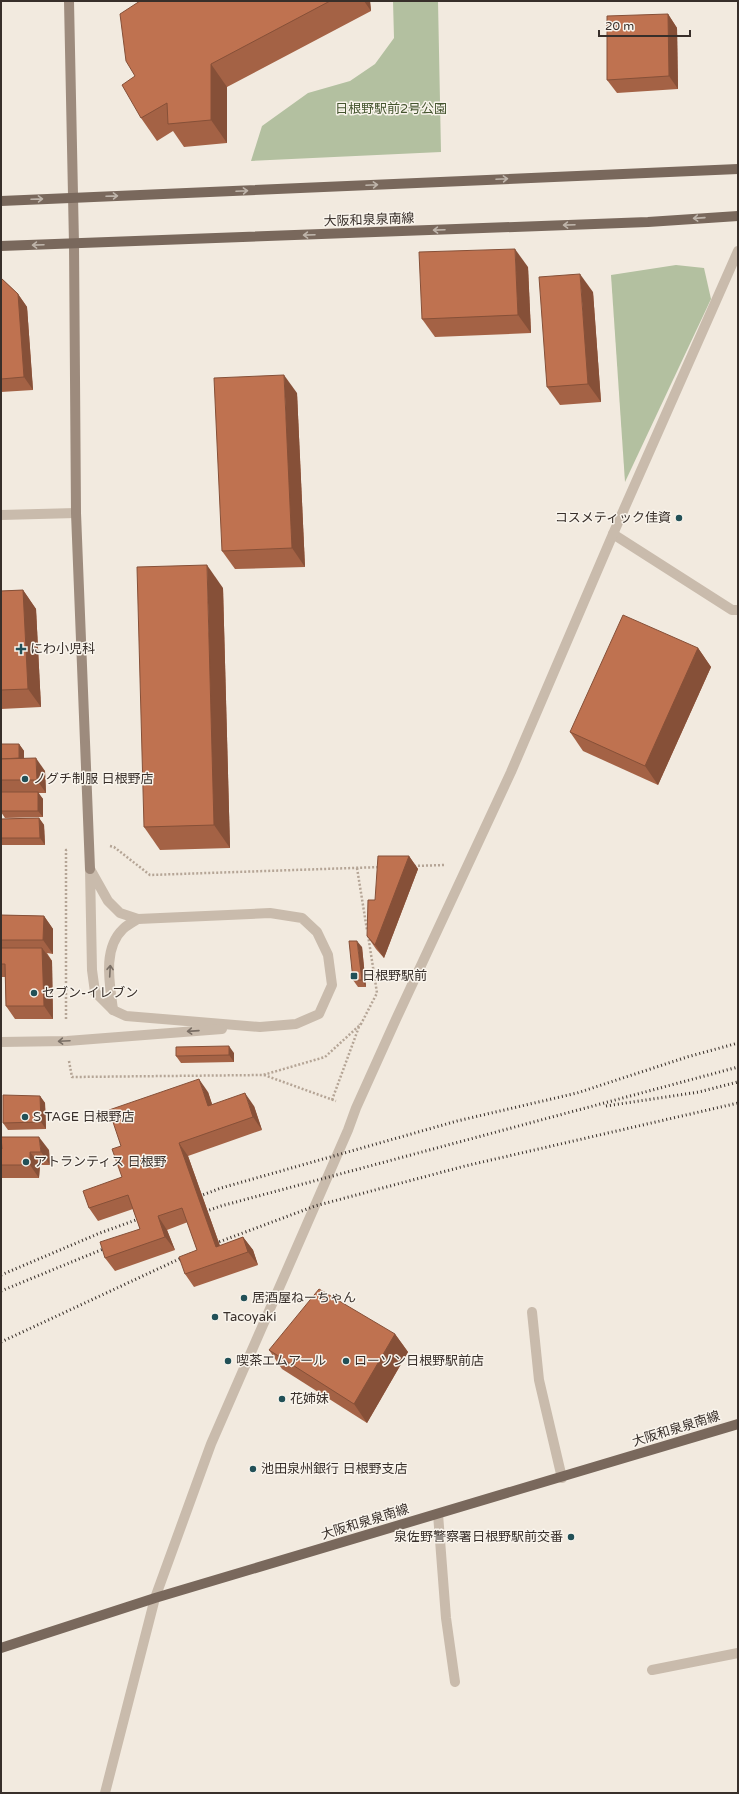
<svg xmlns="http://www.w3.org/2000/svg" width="739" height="1794" viewBox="0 0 739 1794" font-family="'Varela Round','Noto Sans JP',sans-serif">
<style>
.green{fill:#b3c0a0}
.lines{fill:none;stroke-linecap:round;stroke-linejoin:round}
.path{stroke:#b5a596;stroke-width:2.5;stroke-dasharray:2 2;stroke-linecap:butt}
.street{stroke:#c9bbac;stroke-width:10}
.secondary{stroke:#9d8b7d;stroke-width:10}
.primary{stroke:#79685c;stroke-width:10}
.rail{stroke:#382f2a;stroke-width:3;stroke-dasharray:1 3;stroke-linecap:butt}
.wall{fill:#a46245}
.shaded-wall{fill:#865038}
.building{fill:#bf7250;stroke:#865038}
.oneway{stroke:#bfb5ab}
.oneway2{stroke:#796e64}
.poi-dot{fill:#225057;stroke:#f9f4ec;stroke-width:1.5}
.labels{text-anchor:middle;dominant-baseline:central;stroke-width:3;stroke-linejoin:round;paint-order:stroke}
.park-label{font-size:13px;fill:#45552f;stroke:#f9f4ec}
.street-label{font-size:13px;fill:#382f2a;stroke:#f9f4ec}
.poi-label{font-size:13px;fill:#382f2a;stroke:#f9f4ec;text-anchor:start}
</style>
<rect width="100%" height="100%" fill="#f2eadf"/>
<g class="green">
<polygon points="393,1 438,1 441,152 251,161 262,126 308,93 350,81 375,64 394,38"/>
<polygon points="676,265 704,268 711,299 625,482 611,275"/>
</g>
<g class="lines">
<g class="path">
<polyline points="110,846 114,847 150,875 381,867"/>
<polyline points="414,866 445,865"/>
<polyline points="357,868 367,930"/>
<polyline points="66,1019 66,850 68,850"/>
<polyline points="69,1061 72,1077 263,1075 325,1057 361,1024 377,993 368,935"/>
<polyline points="264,1075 336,1101"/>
<polyline points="332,1100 360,1024"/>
</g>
<g class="street">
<polyline points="1,515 76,513"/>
<polyline points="613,534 732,610 738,610"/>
<polygon points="90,869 108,901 120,913 138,919 270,913 302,918 317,932 328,955 332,985 319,1014 296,1024 260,1027 126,1016 113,1010 95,992 92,970"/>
<path d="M113,1010C110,985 102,949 123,929C127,925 133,922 138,919"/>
<polyline points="1,1042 67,1041 222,1029"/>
<polyline points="532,1312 539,1380 562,1478"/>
<polyline points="438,1514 446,1618 455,1682"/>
<polyline points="652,1670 738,1653"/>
<polyline points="105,1793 155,1598 211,1444 348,1130 356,1108 397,1017 511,772 613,534 738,251"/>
</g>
<polyline class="secondary" points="69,1 74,244 76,513 90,869"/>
<g class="primary">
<polyline points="1,201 738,169"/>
<polyline points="1,246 648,222 738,216"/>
<polyline points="1,1648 155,1598 738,1424"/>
</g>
<g class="rail">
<polyline points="606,1106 699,1092 738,1082"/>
<polyline points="192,1199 221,1188 457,1121 577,1093 687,1057 738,1043"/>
<polyline points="198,1214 221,1206 738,1067"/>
<polyline points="208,1246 315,1206 465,1166 738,1103"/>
<polyline points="1,1275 100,1233 147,1216"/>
<polyline points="1,1291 113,1245"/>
<polyline points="1,1342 190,1254"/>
</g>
</g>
<g class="wall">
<polygon points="140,1 370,1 371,11 227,87 227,143 184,147 173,131 157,141 141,118 135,76"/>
<polygon points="668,14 677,28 678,89 617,93 607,80"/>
<polygon points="528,267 531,333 435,337 422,319"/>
<polygon points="1,278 18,294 27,307 33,390 1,392"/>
<polygon points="593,292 601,402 560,405 547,387"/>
<polygon points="297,393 305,567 235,569 222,551"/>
<polygon points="223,588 230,848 160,850 144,827"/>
<polygon points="23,590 36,609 41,707 1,709 1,591"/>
<polygon points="698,648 711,667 658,785 583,751 570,732"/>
<polygon points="1,744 19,744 24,751 24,758 45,771 46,793 38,793 43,799 43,817 5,818 1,812"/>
<polygon points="39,818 44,825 45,845 1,845 1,819"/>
<polygon points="409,856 418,869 384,958 376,949 367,936"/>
<polygon points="1,915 44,916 53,929 53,954 47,953 52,961 53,1019 15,1019 6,1006 5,977 1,977"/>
<polygon points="362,947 366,987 358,987 353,980"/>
<polygon points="234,1053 234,1062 181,1063 176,1056"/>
<polygon points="208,1092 212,1104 254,1106 262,1130 188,1156 220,1246 243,1237 253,1250 258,1265 194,1287 185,1274 197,1250 188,1222 167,1230 175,1250 115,1271 105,1258 140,1229 133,1209 98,1221 89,1208 122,1177 121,1146"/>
<polygon points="40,1096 45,1103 46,1129 8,1130 3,1123"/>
<polygon points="1,1149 49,1150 50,1165 40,1165 39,1178 2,1178 1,1177"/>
<polygon points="395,1334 408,1352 367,1423 282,1369 269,1350"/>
</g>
<g class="shaded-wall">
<polygon points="364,1 370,1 371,11"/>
<polygon points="668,14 677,28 678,89 669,76"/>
<polygon points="211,64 227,87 227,143 211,120"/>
<polygon points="515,249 528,267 531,333 518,315"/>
<polygon points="580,274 593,292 601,402 588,384"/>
<polygon points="18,294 27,307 33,390 24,377"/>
<polygon points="284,375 297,393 305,567 292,548"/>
<polygon points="207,565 223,588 230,848 214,825"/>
<polygon points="23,590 36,609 41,707 28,689"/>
<polygon points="698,648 711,667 658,785 645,766"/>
<polygon points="19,744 24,751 24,767 19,761"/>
<polygon points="36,758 45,771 46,793 37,780"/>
<polygon points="38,792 43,799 43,817 38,811"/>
<polygon points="39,818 44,825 45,845 40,838"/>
<polygon points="409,856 418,869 384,958 375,945"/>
<polygon points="44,916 53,929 53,954 43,940"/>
<polygon points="357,941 362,947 366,987 362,980"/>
<polygon points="42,948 52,961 53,1019 44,1006"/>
<polygon points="229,1046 234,1053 234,1062 229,1055"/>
<polygon points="199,1079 208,1092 217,1119 208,1106"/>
<polygon points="245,1093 254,1106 262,1130 253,1117"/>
<polygon points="40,1096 45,1103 46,1129 41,1122"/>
<polygon points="39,1137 49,1150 50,1165 41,1152"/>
<polygon points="179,1143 188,1156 225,1260 216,1247"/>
<polygon points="30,1152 40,1165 39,1178 30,1165"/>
<polygon points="158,1216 167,1230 175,1250 165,1237"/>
<polygon points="243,1237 253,1250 258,1265 248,1252"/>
<polygon points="395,1334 408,1352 367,1423 354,1404"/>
</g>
<g class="building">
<polygon points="140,1 330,1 211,64 211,120 168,124 167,103 141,118 122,85 135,76 126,61 120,14"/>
<polygon points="668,14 669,76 607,80 607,16"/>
<polygon points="515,249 518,315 422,319 419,252"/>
<polygon points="580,274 588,384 547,387 539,277"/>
<polygon points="1,278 18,294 24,377 1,379"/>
<polygon points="284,375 292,548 222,551 214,378"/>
<polygon points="207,565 214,825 144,827 137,567"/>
<polygon points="23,590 28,689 1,690 1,591"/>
<polygon points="623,615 698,648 645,766 570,732"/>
<polygon points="1,744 19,744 19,758 1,759"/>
<polygon points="36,758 37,780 1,780 1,759"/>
<rect x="1" y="792" width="37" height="19"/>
<polygon points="39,818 40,838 1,838 1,819"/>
<polygon points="378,856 409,856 375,945 367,936 368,900 375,900"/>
<polygon points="1,915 44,916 43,940 1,940"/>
<polygon points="349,941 357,941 362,980 353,980"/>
<polygon points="1,948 42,948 44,1006 6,1006 5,964 1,964"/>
<polygon points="229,1046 229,1055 176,1056 176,1047"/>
<polygon points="199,1079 208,1106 245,1093 253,1117 179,1143 216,1247 243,1237 248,1252 185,1274 179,1257 197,1250 182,1208 158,1216 165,1237 105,1258 100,1242 140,1229 128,1195 89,1208 83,1191 122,1177 112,1149 121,1146 109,1110"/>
<polygon points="3,1095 40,1096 41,1122 3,1123"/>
<polygon points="1,1137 39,1137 41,1152 30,1152 30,1165 1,1165 1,1149 2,1149"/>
<polygon points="319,1289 395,1334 354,1404 269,1350"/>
</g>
<defs><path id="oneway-shaft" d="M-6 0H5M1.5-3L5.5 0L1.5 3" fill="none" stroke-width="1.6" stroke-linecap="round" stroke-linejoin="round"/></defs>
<g class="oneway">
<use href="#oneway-shaft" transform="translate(502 179) rotate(-3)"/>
<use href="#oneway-shaft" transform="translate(372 185) rotate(-3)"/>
<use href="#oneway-shaft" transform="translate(242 191) rotate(-3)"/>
<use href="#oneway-shaft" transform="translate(112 196) rotate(-2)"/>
<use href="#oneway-shaft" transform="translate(37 199) rotate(-2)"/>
<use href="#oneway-shaft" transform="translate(699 218) rotate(176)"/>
<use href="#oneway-shaft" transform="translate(569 225) rotate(178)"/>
<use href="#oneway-shaft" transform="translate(439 230) rotate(178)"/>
<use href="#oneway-shaft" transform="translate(309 235) rotate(178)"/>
<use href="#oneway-shaft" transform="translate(38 245) rotate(178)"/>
</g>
<g class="oneway2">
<use href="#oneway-shaft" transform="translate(110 971) rotate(-87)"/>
<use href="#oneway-shaft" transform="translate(193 1031) rotate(176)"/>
<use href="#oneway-shaft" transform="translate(64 1041) rotate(177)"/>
</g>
<g class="poi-dot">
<circle cx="679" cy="518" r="4"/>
<path d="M19 643h4v4h4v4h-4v4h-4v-4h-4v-4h4z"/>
<circle cx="25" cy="779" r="4"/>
<rect x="350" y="972" width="8" height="8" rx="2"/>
<circle cx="34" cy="993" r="4"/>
<circle cx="25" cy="1117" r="4"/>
<circle cx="26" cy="1162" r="4"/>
<circle cx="244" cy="1298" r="4"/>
<circle cx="215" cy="1317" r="4"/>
<circle cx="228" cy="1361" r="4"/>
<circle cx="346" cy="1361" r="4"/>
<circle cx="282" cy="1399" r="4"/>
<circle cx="253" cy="1469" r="4"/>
<circle cx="571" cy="1537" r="4"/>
</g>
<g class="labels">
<g class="park-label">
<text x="391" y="109">日根野駅前2号公園</text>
</g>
<g class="street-label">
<text transform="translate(369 220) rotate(-2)">大阪和泉泉南線</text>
<text transform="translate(676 1429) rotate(-17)">大阪和泉泉南線</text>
<text transform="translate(365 1522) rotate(-17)">大阪和泉泉南線</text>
</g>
<g class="poi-label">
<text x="671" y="518" text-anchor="end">コスメティック佳資</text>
<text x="30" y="649">にわ小児科</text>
<text x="33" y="779">ノグチ制服 日根野店</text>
<text x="362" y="976">日根野駅前</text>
<text x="42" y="993">セブン-イレブン</text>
<text x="33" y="1117">S TAGE 日根野店</text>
<text x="34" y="1162">アトランティス 日根野</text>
<text x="252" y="1298">居酒屋ねーちゃん</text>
<text x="223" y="1317">Tacoyaki</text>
<text x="236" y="1361">喫茶エムアール</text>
<text x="354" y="1361">ローソン日根野駅前店</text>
<text x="290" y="1399">花姉妹</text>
<text x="261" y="1469">池田泉州銀行 日根野支店</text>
<text x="563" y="1537" text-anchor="end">泉佐野警察署日根野駅前交番</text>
</g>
</g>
<rect width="739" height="1794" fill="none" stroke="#382f2a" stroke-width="4"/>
<path d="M599 30v6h91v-6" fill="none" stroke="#382f2a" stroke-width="2"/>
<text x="605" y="30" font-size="12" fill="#382f2a" stroke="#f9f4ec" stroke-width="3" paint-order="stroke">20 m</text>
</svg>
